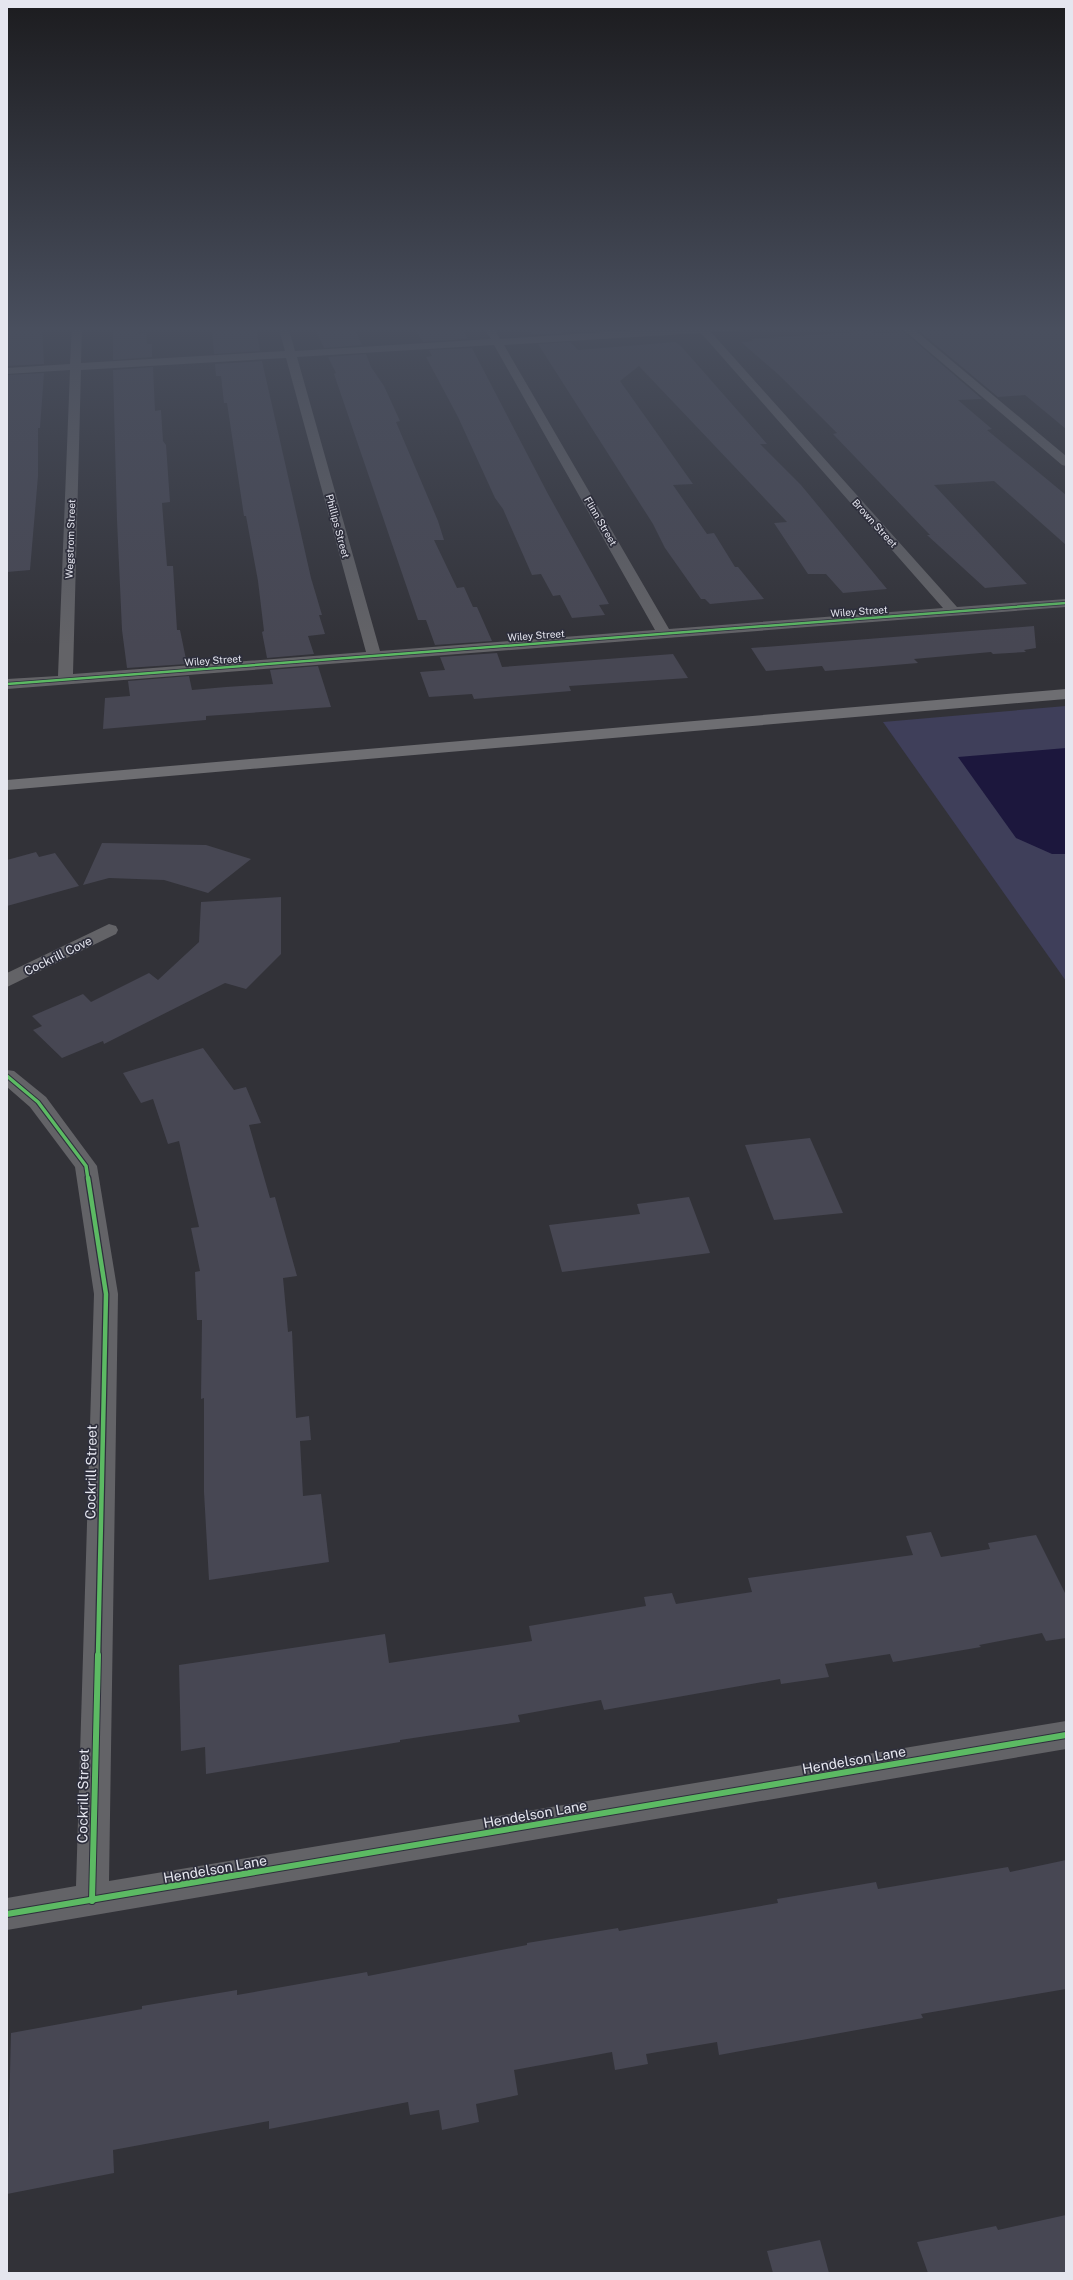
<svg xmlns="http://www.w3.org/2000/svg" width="1073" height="2280" viewBox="0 0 1073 2280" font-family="'Public Sans',sans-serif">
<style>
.green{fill:#3f3f5a}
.water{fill:#1c173d}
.building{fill:#474753}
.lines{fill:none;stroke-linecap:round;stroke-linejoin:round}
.minor{fill:#636367;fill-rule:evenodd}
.major{fill:#6e6e72;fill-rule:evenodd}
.cycleway-far3-casing{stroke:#2e2f3c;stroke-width:4}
.cycleway-far2-casing{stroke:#2e2f3c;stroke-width:5.5}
.cycleway-far1-casing{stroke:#2e2f3c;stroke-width:7}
.cycleway-casing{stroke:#2e2f3c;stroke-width:8}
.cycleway-far3{stroke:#5cba63;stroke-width:2.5}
.cycleway-far2{stroke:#5cba63;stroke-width:3.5}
.cycleway-far1{stroke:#5cba63;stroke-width:4.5}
.cycleway{stroke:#5cba63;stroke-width:6}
.labels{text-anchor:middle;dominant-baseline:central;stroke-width:3.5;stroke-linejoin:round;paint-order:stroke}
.far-street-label{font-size:10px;fill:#e5e6ef;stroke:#2e2f3c}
.street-label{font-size:12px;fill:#e5e6ef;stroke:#2e2f3c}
.near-street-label{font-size:14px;fill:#e5e6ef;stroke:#2e2f3c}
</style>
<rect width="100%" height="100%" fill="#323238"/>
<polygon class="green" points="1066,706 1066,981 883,722"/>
<polygon class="water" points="1066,748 1066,854 1052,854 1016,838 958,757"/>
<g class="building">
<polygon points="113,326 138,326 139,334 146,333 147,344 152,344 152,357 113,360"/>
<polygon points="221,326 256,326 260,351 214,354 212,330 221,330"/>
<polygon points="314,326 354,326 362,345 324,348"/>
<polygon points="460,326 468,339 423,342 415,329"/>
<polygon points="526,326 558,326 564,333 532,335"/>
<polygon points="948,326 1066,326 1066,429 1025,395 998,397 919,331 952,330"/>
<polygon points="42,328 44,364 7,366 7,330"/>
<polygon points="872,331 875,333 904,332 982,399 958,400 992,429 987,430 1066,495 1066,545 994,481 934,485 1027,584 985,588 927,535 930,535 833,434 837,433 779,375 741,342 754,341 751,339"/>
<polygon points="570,342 578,350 675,342 680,345 767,444 760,444 801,485 887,589 843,593 826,574 808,574 774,523 787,522 639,366 620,381 693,484 673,485 707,534 714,533 735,567 738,567 764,599 710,604 705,599 701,599 665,548 653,524 538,344"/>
<polygon points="472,348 548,494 602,591 609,604 599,605 605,615 572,618 560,595 553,596 541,574 532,575 503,509 495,498 458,417 426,357 432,356 429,350"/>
<polygon points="366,354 371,367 384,386 400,421 396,422 438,521 444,540 434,540 457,588 464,587 473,607 477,607 492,641 435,645 426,620 418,620 334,374 336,373 328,357"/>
<polygon points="262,361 311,578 322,615 319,615 325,634 308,636 314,654 267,658 262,632 264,631 258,581 246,516 244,516 227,403 224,403 221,376 216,376 215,364"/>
<polygon points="153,367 155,411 161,410 163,441 166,445 170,502 162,503 167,566 173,566 177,630 180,630 187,664 127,668 122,630 117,520 113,370"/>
<polygon points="44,373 40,428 38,428 38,476 30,570 7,572 7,375"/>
<polygon points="1034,626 1036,648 1024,650 1026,652 993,654 991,652 914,659 918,663 883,666 825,671 822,666 766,671 751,648"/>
<polygon points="497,653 502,667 673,654 688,678 569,686 571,691 511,696 474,699 472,694 429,697 420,672 445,670 440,657"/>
<polygon points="318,666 331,707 206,716 206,720 103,729 105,698 130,696 128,681 189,676 192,690 226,687 273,684 270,670"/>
<polygon points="102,843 206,845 251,859 208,893 164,880 109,878 83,885"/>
<polygon points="36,852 39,857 55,853 79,886 7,906 7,860"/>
<polygon points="281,897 281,954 246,989 225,983 104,1044 103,1041 62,1058 33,1030 42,1026 32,1016 83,994 91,1002 149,973 158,980 199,942 201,902"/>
<polygon points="203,1048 234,1090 246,1087 261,1123 249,1125 270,1198 275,1197 297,1276 283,1278 288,1332 292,1331 296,1418 309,1416 311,1440 300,1441 303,1496 321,1494 329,1562 209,1580 204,1492 204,1398 201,1399 202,1320 197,1320 195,1272 200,1271 191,1228 199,1227 179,1141 168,1144 153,1099 141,1103 123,1073"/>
<polygon points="810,1138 843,1213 774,1220 745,1145"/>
<polygon points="689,1197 710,1253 562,1272 549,1225 640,1214 637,1204"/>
<polygon points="931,1532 941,1557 990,1549 988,1543 1036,1535 1066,1595 1066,1638 1046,1641 1042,1633 979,1645 981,1647 893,1662 890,1654 825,1664 829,1677 781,1684 780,1679 604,1710 601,1700 518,1715 520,1722 400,1740 400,1742 206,1774 205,1747 181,1751 179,1665 385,1634 389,1663 532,1641 529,1626 646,1606 644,1597 672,1593 676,1604 752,1592 748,1578 913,1555 906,1536"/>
<polygon points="1066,1860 1066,1989 921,2014 923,2018 719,2055 717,2042 646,2054 648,2064 615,2070 612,2052 514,2070 518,2095 476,2104 479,2122 442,2130 439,2110 410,2115 408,2102 269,2129 269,2121 113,2150 114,2173 7,2194 11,2033 142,2009 142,2006 237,1990 237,1995 367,1972 368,1976 527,1945 527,1943 618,1928 619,1931 778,1903 777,1899 876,1882 878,1889 1008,1867 1010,1872"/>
<polygon points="1066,2215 1066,2273 928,2273 917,2242 996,2226 998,2230"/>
<polygon points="820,2240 829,2273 773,2273 767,2251"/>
</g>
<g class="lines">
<g class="minor">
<path d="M72,326H82L81,363L285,351L278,326H288L295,351L491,339L483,326H493L500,339L695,326H775L770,329L711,332L957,607L1066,599V607L7,689V679L58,676L70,370L7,374V368L70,364ZM701,333L943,608L669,629L504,345ZM494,345L655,630L380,651L297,357ZM286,358L366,652L73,674L81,370Z"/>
<polygon points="899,326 910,326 1066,456 1066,466 1062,465"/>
<polygon points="109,924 116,926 118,930 116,934 7,987 7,973"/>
<polygon points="7,1070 14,1071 46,1097 97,1166 118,1294 109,1881 1066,1721 1066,1749 7,1930 7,1898 76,1886 94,1294 75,1167 30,1107 7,1087"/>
</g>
<polygon class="major" points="1066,689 1066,699 7,790 7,780"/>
<g class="cycleway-far3-casing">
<polyline id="cycleway-far3" points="7,684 1066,603"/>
</g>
<g class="cycleway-far2-casing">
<polyline id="cycleway-far2" points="7,1076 38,1102 86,1166 88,1179"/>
</g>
<g class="cycleway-far1-casing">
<polyline id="cycleway-far1" points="88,1178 106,1294 98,1656"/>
</g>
<g class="cycleway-casing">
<g id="cycleway">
<polyline points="92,1901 98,1655"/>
<polyline points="7,1914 1066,1735"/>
</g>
</g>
<use href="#cycleway-far3" class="cycleway-far3"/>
<use href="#cycleway-far2" class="cycleway-far2"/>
<use href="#cycleway-far1" class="cycleway-far1"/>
<use href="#cycleway" class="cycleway"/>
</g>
<linearGradient id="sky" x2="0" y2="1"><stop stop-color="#1c1c1f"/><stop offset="0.51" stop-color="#494f5e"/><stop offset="1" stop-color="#494f5e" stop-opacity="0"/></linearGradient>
<rect width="1073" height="645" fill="url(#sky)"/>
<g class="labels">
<g class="far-street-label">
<text transform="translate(601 521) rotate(60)">Flinn Street</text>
<text transform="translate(875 523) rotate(48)">Brown Street</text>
<text transform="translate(338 526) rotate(75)">Phillips Street</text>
<text transform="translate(70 539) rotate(-88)">Wegstrom Street</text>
<text transform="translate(859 611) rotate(-4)">Wiley Street</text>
<text transform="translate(536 635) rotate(-4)">Wiley Street</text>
<text transform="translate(213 660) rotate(-4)">Wiley Street</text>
</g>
<g class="street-label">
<text transform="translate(58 956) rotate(-26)">Cockrill Cove</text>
</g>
<g class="near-street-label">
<text transform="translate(91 1472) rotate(-89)">Cockrill Street</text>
<text transform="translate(854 1760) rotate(-10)">Hendelson Lane</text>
<text transform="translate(83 1796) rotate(-89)">Cockrill Street</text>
<text transform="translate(535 1814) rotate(-10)">Hendelson Lane</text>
<text transform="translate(215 1869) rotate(-10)">Hendelson Lane</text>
</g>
</g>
<rect width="1073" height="2280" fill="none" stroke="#e5e6ef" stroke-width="16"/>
</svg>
